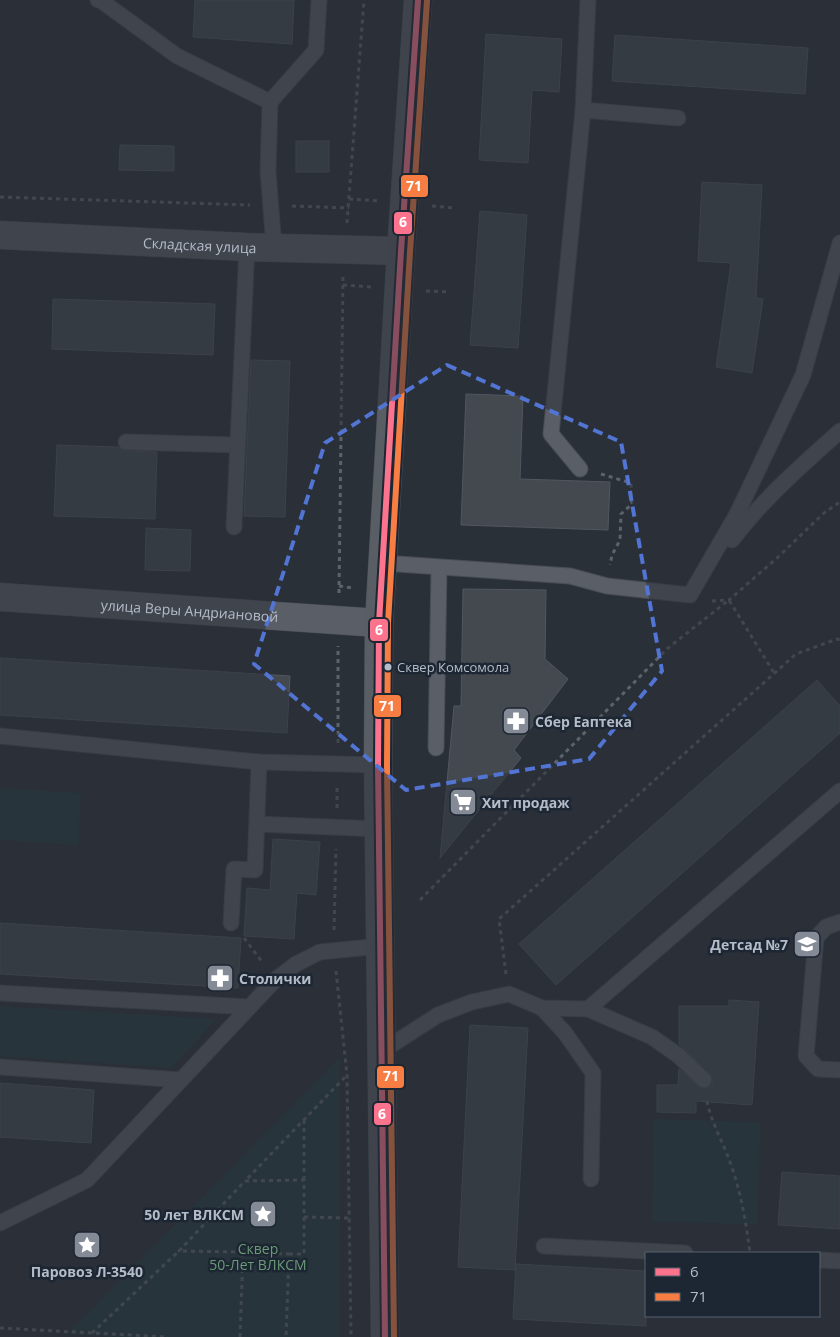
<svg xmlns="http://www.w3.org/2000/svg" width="840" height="1337" viewBox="0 0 840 1337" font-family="'Open Sans',sans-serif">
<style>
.green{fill:#273a3e}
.building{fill:#444950;stroke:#52575f}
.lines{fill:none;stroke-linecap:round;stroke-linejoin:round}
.service-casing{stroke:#484c53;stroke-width:17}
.minor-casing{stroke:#484c53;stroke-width:29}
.secondary-casing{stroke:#484c53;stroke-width:29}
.path{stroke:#5d636a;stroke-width:3;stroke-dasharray:4 4;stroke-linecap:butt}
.service{stroke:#5a5e66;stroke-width:15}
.minor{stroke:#5a5e66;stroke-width:28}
.secondary{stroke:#595d64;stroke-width:28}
.bus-1-casing{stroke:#1d2633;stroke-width:10}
.bus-2-casing{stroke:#1d2633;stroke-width:10}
.bus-1{stroke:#fc738d;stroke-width:6}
.bus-2{stroke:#f77d43;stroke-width:6}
.marked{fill:none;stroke:#5274d3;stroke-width:4;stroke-dasharray:10 6;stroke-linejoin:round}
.bus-dot{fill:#b4bcc9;stroke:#1d2633;stroke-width:2}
.labels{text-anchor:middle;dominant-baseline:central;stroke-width:5;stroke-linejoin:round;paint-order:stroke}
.bus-label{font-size:13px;fill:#b4bcc9;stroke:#1d2633;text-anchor:start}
.street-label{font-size:14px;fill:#b4bcc9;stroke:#1d2633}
.poi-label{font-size:14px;font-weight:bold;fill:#b4bcc9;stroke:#1d2633;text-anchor:start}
.park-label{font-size:14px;fill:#6b9a76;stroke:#1d2633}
.line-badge{stroke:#1d2633;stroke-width:2}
.badge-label{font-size:14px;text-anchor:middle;font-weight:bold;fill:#fff}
</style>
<rect width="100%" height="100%" fill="#2a3038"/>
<g class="green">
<polygon points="0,788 81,793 78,845 0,840"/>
<polygon points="0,1006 216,1019 171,1068 0,1056"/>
<polygon points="340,1058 340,1337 117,1337 67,1334"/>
<polygon points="654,1119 760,1122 757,1224 652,1222"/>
</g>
<g class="building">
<polygon points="195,0 294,0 292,44 193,37"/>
<polygon points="486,34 562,39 559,92 532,90 528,163 479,160"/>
<polygon points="615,35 808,48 805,94 612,81"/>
<rect x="296" y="141" width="33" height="31"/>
<polygon points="120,145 174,146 174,171 119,170"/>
<polygon points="702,182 762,185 756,298 763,299 752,373 716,367 731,263 698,261"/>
<polygon points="480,211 527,215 518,348 470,345"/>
<polygon points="53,299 215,304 213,355 52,349"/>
<polygon points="251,360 290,361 285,517 244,516"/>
<polygon points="466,394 523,396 520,479 610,482 608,530 461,525"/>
<polygon points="57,445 118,447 126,451 157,452 155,519 54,516"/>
<polygon points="146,528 191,530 190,571 145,570"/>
<polygon points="463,589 546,590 545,659 568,679 514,750 521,758 440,858 454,706 461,706"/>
<polygon points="0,658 290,676 287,733 0,715"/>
<polygon points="817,680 840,706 840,733 556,985 519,944"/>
<polygon points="273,839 320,842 316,895 297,893 294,939 244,936 247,888 270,890"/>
<polygon points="0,923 241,938 238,988 0,974"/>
<polygon points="729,1000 759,1002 752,1105 696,1101 696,1113 657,1112 657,1085 678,1085 679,1069 701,1089 707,1089 713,1082 710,1073 679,1044 679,1006 729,1006"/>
<polygon points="470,1025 528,1028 515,1270 458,1267"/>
<polygon points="0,1083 94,1090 91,1143 0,1137"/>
<polygon points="782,1172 840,1176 840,1229 778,1225"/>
<polygon points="516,1264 646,1271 646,1326 513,1319"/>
</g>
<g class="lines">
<g class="service-casing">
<g id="service">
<polyline points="98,0 100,0 177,56 270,102 268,171 274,248"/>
<polyline points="270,102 316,50 319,0"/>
<polyline points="583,110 678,118"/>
<polyline points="126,442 238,445"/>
<polyline points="580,469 551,434 583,110 588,0"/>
<polyline points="234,527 247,247"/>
<path d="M732,540C763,499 802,465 840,431"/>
<polyline points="383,563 570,576 607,586 690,595 737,514 803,375 840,243"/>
<polyline points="0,736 259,762 378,765"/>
<polyline points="436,748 439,568"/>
<polyline points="257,824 379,829"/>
<polyline points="840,922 826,927 816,938 806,1056 818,1069 840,1070"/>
<polyline points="231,923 234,869 255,870 259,762"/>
<polyline points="0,993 249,1007"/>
<polyline points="542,1008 565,1033 593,1073 591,1179"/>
<polyline points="588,1009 652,1037 679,1056 704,1080"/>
<polyline points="382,1051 438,1015 472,1002 509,994 542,1008 588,1009 840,791"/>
<polyline points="0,1067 181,1080"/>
<polyline points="0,1223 87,1180 275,980 296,964 320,952 381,946"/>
<polyline points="544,1246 685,1253"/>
<polyline points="819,1260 840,1261"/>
</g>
</g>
<g class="minor-casing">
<g id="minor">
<path id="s1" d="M0,235L247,247L401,251"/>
<path id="s2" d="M0,597L379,623"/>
</g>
</g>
<g class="secondary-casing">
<polyline id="secondary" points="385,1337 378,765 379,623 401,251 418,0"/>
</g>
<g class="path">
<polyline points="0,197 250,205"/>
<polyline points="349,199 379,201"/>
<polyline points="292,206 349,208"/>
<polyline points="432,206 455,208"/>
<polyline points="347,223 364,0"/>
<polyline points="343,285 372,287"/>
<polyline points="426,291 450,292"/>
<polyline points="601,474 631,483 632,504 621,514 620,540 612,555 610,565"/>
<polyline points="339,586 353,588"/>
<polyline points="339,593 343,276"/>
<polyline points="712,601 729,600 777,558 824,513 840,502"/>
<polyline points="338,743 338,646"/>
<polyline points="337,808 337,784"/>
<polyline points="420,900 668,648 729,600 774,673"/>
<polyline points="334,930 336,849"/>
<polyline points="244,938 263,963"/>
<polyline points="336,971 347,1075 351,1335 349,1337"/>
<polyline points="506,974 499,919 796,654 837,639 840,640"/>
<path d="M707,1101C711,1122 723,1142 730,1162C741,1192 746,1222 750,1253"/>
<polyline points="304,1180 304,1119"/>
<polyline points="304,1217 349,1218"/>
<polyline points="243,1252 179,1251 245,1181"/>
<polyline points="289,1254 304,1254 304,1180 245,1181 347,1075"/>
<polyline points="0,1328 168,1337"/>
<polyline points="92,1333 179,1251"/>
<polyline points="240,1337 243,1252 289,1254 286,1337"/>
</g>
<use href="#service" class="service"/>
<use href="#minor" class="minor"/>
<use href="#secondary" class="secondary"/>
<g class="bus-1-casing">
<polyline id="bus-1" points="385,1337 378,765 379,623 401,251 418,0"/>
</g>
<g class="bus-2-casing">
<polyline id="bus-2" points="394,1337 387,765 388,623 410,252 427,1"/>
</g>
<use href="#bus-1" class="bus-1"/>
<use href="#bus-2" class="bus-2"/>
</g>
<path d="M0 0H840V1337H0ZM447,365L621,442L662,671L589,759L406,790L254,664L325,443Z" fill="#2a3038" fill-opacity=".55" fill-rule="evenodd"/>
<path class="marked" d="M447,365L621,442L662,671L589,759L406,790L254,664L325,443Z"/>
<defs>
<g id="pharmacy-square" transform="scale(1.4375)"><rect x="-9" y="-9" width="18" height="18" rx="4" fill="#848b96" stroke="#1d2633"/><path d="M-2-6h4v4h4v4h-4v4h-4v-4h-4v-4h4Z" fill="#fff"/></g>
<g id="supermarket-square" transform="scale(1.4375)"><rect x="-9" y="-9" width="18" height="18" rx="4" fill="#848b96" stroke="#1d2633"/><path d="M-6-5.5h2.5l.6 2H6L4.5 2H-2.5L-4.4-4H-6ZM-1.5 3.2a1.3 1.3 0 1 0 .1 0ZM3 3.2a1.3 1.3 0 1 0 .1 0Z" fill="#fff"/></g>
<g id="school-square" transform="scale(1.4375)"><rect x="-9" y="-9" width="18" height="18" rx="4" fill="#848b96" stroke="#1d2633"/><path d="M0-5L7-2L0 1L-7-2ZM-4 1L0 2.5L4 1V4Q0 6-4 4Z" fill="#fff"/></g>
<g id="sight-square" transform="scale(1.4375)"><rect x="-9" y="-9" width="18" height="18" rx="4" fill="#848b96" stroke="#1d2633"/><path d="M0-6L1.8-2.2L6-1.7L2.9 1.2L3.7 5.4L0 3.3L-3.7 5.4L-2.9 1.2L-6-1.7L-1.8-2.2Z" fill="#fff"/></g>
</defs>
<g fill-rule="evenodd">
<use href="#pharmacy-square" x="516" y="721"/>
<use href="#supermarket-square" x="463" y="802"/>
<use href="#school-square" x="807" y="944"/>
<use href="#pharmacy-square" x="220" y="978"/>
<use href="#sight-square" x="263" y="1214"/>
<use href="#sight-square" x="87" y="1245"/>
</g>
<circle class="bus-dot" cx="388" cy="667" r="4.5"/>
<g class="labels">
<g class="bus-label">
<text x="397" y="667">Сквер Комсомола</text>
</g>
<g class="street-label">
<text stroke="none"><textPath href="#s1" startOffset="200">Складская улица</textPath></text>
<text stroke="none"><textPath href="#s2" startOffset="190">улица Веры Андриановой</textPath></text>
</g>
<g class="poi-label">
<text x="535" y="721">Сбер Еаптека</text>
<text x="482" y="802">Хит продаж</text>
<text x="788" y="944" text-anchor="end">Детсад №7</text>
<text x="239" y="978">Столички</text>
<text x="244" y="1214" text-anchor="end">50 лет ВЛКСМ</text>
<text x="87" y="1271" text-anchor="middle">Паровоз Л-3540</text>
</g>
<g class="park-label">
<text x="258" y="1248">Сквер<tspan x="258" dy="16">50-Лет ВЛКСМ</tspan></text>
</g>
</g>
<g class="line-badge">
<rect x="400" y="174" width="29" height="24" rx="5" fill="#f77d43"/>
<rect x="393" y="211" width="20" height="24" rx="5" fill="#fc738d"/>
<rect x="369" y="618" width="20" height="24" rx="5" fill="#fc738d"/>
<rect x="373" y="694" width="29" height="24" rx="5" fill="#f77d43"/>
<rect x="376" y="1065" width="29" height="24" rx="5" fill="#f77d43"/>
<rect x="373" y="1102" width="19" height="24" rx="5" fill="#fc738d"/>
</g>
<g class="badge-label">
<text x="414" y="191">71</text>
<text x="403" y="227">6</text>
<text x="379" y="635">6</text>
<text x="387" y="711">71</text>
<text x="391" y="1081">71</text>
<text x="382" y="1119">6</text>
</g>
<rect x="645" y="1252" width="175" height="65" fill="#1d2633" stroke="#59626f"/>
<rect x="655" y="1268" width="25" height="8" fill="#fc738d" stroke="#59626f"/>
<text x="690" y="1277" font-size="15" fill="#b4bcc9">6</text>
<rect x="655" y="1293" width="25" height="8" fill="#f77d43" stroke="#59626f"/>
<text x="690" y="1302" font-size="15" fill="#b4bcc9">71</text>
</svg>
